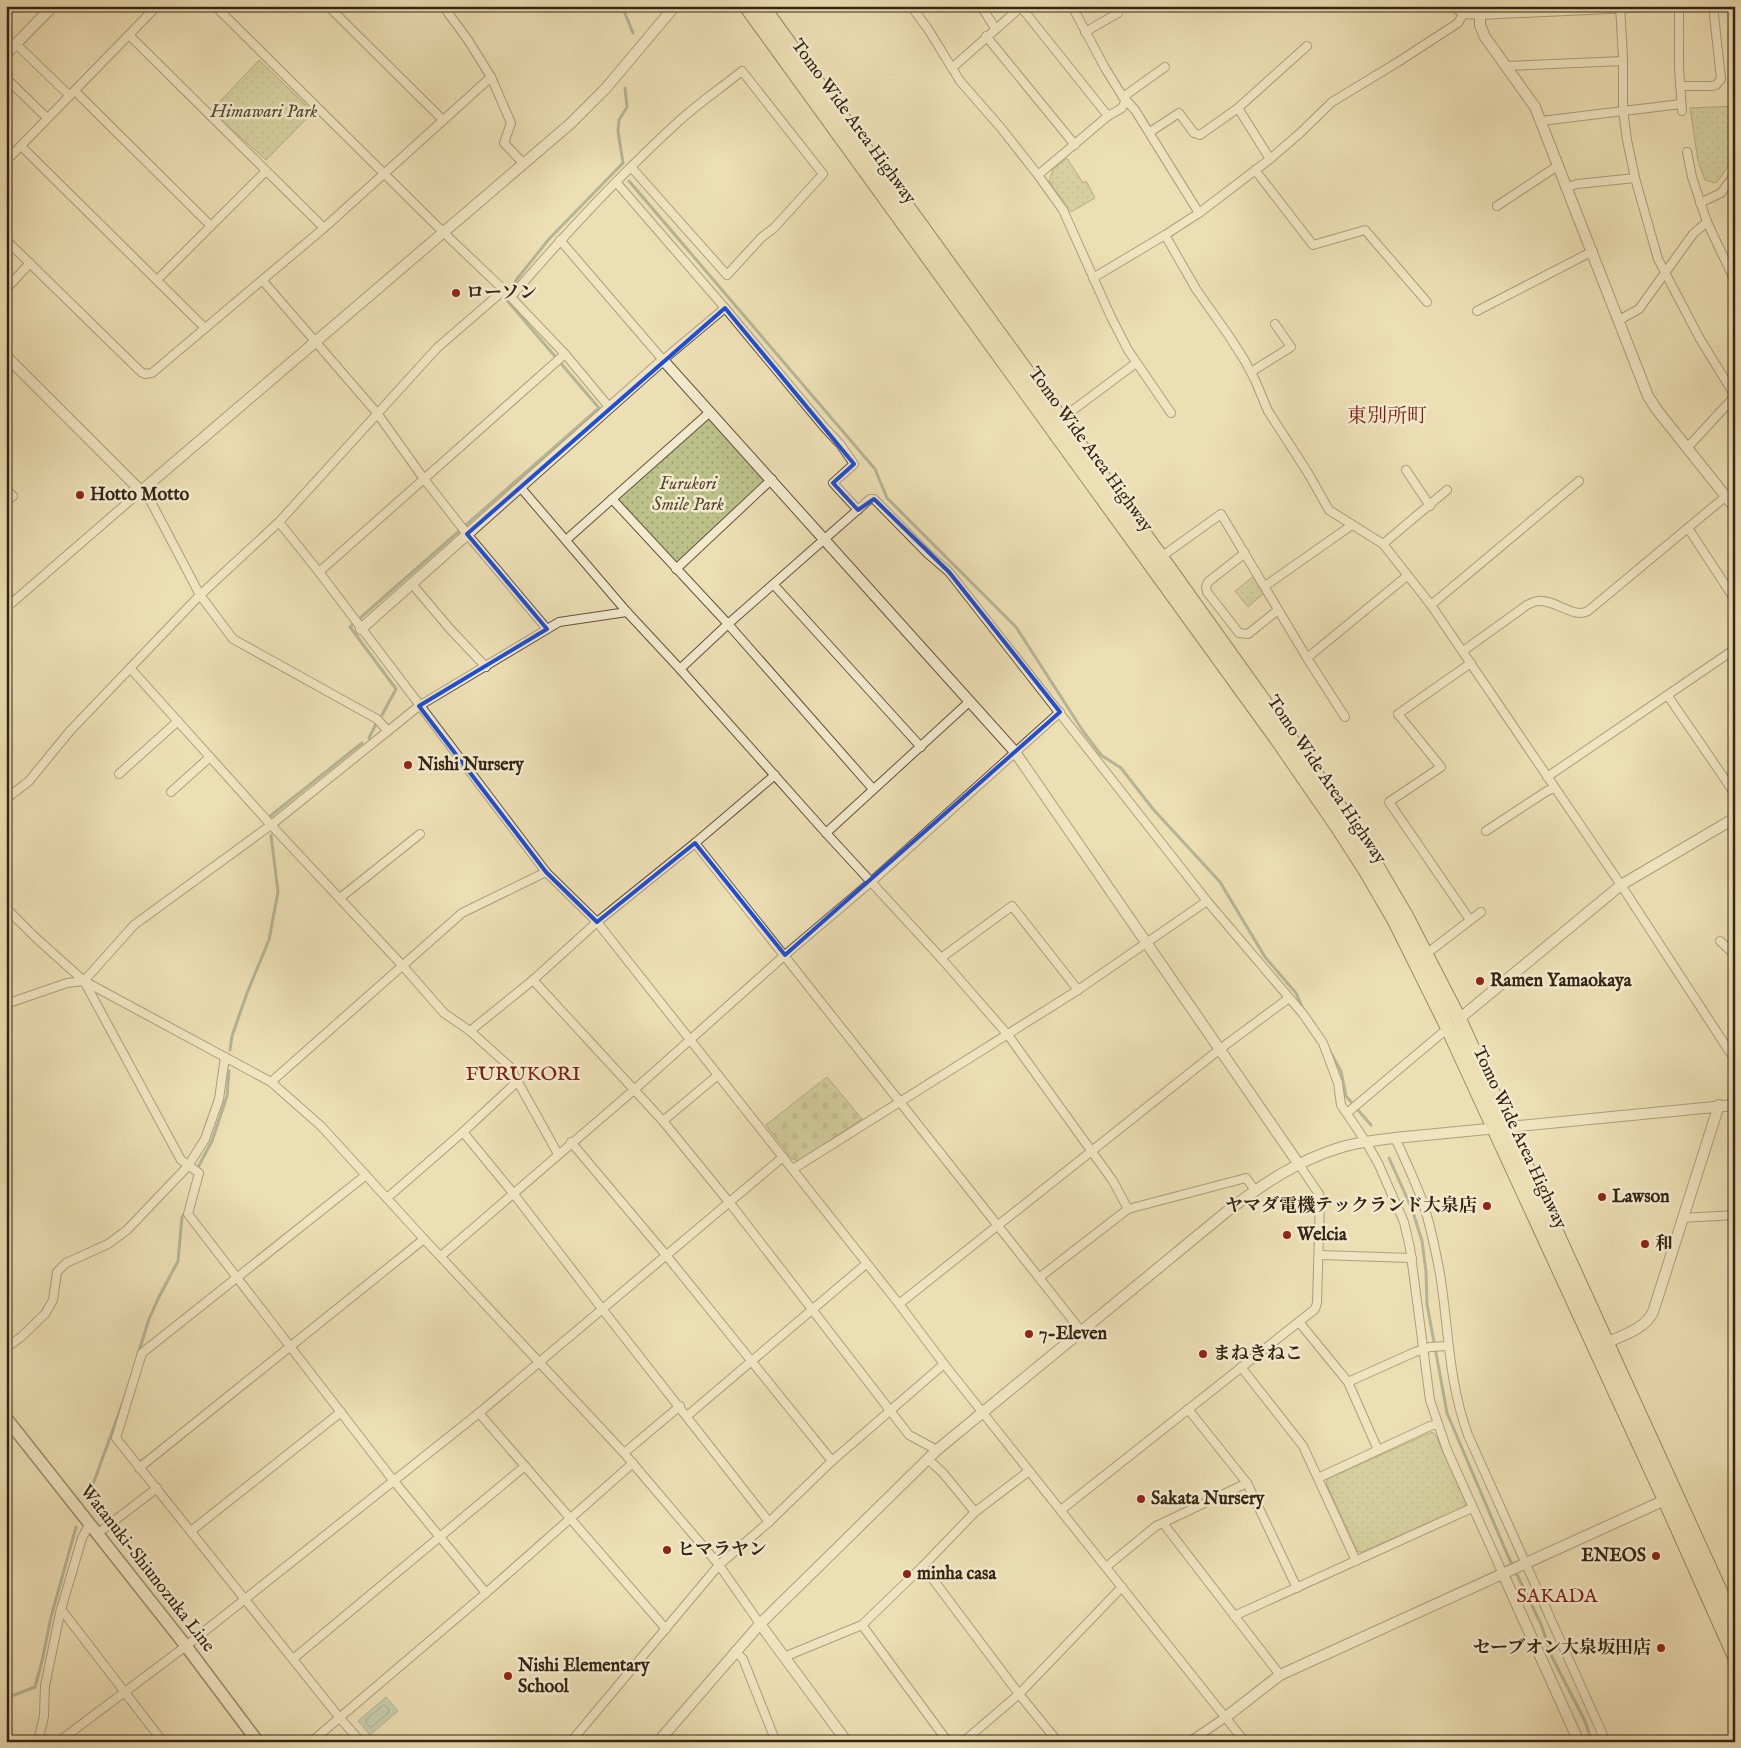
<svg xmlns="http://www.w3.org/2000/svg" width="1741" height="1748" viewBox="0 0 1741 1748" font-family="'IM FELL English','Noto Serif JP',serif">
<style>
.cemetery{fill:url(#cemetery-stones);stroke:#78724f}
.park{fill:url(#park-dots);stroke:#78724f}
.water{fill:#99bdac;stroke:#71806f}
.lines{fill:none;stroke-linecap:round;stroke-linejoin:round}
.shore{stroke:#677060;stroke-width:1}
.stream{stroke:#71806f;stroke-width:3}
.minor-casing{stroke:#63533c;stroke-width:10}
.tertiary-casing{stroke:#63533c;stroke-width:12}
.secondary-casing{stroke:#352414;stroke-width:14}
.trunk-casing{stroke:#352414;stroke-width:16}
.minor{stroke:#f3eace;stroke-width:8}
.tertiary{stroke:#f3eace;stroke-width:10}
.secondary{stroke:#f3eace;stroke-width:11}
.trunk{stroke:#eddfb4;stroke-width:14}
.marked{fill:none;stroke:#1d4ed8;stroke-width:4;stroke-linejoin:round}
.poi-dot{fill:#8f2418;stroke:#f3eace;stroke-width:2}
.labels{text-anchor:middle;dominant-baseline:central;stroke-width:5;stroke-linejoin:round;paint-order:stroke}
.park-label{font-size:18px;font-style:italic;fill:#574b32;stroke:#f3eace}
.street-label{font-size:18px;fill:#352414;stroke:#f3eace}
.poi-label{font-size:18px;font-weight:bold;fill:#352414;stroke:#f3eace;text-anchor:start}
.quarter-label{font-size:20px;fill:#7a1f14;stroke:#f3eace}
</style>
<defs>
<pattern id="cemetery-stones" width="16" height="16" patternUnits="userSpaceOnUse" patternTransform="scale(1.25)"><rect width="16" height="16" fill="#bcc18a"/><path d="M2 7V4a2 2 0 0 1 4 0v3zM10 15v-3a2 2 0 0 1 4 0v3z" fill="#9a9d70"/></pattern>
<pattern id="park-dots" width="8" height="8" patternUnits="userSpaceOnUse" patternTransform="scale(1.25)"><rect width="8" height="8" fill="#bcc18a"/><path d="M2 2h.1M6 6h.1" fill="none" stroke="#9a9d70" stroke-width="1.8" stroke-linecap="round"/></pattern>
</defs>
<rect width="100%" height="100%" fill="#eddfb4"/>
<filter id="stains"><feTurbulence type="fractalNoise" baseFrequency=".004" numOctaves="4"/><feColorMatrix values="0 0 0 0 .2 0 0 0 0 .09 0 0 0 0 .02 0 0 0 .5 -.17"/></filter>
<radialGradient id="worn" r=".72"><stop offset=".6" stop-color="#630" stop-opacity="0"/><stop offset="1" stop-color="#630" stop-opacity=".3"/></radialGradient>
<polygon class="cemetery" points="827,1077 862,1119 799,1161 792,1159 766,1125"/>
<g class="park">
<polygon points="259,60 313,112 266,160 211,111"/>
<polygon points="1735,106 1735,157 1718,181 1715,183 1705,180 1698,161 1690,108"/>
<path d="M1067,158L1083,183L1086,181L1095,198L1071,212C1065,200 1055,192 1049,181L1053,169Z"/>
<polygon points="713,415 767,479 675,566 617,500"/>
<polygon points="1254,576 1264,593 1248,607 1235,591"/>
<polygon points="1432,1432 1435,1434 1466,1503 1464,1507 1362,1552 1358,1552 1326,1483 1327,1479"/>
</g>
<polygon class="water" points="386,1697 398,1711 370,1735 358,1721"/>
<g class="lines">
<polygon class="shore" points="384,1705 389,1709 389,1712 372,1727 370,1727 366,1723 366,1720"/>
<g class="stream">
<polyline points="622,6 633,33"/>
<polyline points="629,181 875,469 887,498 1016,627 1083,731 1101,755 1121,768 1153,809 1220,882 1265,957 1296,993 1303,1009"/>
<polyline points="382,715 396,689 350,627 599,408 506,299 517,279 549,239 623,163 618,131 619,120 627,107 625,88"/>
<polyline points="369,738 376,724"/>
<polyline points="269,817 362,743"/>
<polyline points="1328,1048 1341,1071 1346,1096 1371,1125"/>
<polyline points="230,1050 232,1036 247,993 269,940 278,892 271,835"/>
<polyline points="1389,1158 1412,1209 1422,1241 1426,1272 1427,1304 1447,1413 1508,1556 1541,1624 1552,1657 1585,1721 1592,1742"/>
<polyline points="196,1171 212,1141 227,1096 229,1071"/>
<polyline points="138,1354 149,1319 159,1297 178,1261 182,1217 186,1212"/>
<polyline points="88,1498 127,1391"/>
<polyline points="6,1698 35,1687 42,1661 51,1617 76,1527"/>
</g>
<g class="minor-casing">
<g id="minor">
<polyline points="215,6 444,233 504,290 565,354 610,408"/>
<polyline points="328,6 443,120"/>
<polyline points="443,6 468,40 491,77 511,123 504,143 524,164"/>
<polyline points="911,6 928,29 960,81 1001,128 1038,175 1063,210 1111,317 1128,350 1171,413"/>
<polyline points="981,6 995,28"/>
<polyline points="1072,6 1105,68 1123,97 1135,110 1199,213"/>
<polyline points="1453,6 1463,14 1480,15 1672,6"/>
<polyline points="1620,6 1623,58 1623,110 1627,140 1635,178 1658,259 1700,339 1735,396"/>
<polyline points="1679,6 1679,67 1682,111"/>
<polyline points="1021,7 1108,116"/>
<polyline points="1085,32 1118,13"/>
<polyline points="129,35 324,228"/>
<polyline points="986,36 1075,145"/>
<polyline points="16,44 70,96"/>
<polyline points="1506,66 1623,61"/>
<polyline points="952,68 1022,6"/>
<polyline points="6,78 47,118"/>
<polyline points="1680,86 1712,86 1716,85 1721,79 1714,15"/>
<polyline points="75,91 210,225"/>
<polyline points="1123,97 1165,67"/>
<polyline points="1238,108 1307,46"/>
<polyline points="1541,121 1681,104"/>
<polyline points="1150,132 1179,113 1194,133 1200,135 1238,108 1270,159"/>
<polyline points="21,146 205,328"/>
<polyline points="1687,152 1692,177 1707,222 1735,281"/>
<polyline points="6,161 157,6"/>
<polyline points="1255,170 1313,245 1365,230 1427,302"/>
<polyline points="1038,175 1108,116 1122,108 1126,100"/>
<polyline points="616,182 725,308 824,427 840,444 854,464 833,483 858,510"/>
<polyline points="1567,187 1577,184 1635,178"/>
<polyline points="1700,203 1721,193 1735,174"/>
<polyline points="1497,206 1559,165"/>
<polyline points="1165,235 1196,289 1229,336 1245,361 1255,380 1268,411 1308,473 1329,510 1383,544 1431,605 1621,885 1735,1060"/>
<polyline points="6,240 141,372 145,374 152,373 324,228 491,77"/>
<polyline points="560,240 663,360 725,308"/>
<polyline points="1093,278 1165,235 1199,213 1270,159 1299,134 1332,102 1398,62 1458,23 1463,14"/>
<polyline points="157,280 266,171"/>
<polyline points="263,281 377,413 424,479 467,534 547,629"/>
<polyline points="6,289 30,263"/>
<path d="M511,297C564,235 619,176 679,121C699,103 721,88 742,71L823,174L774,228L762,237L727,275L631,167"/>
<polyline points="1477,311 1593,251"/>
<polyline points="1619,320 1639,309 1693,234 1707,222"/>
<polyline points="1251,372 1291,347 1275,324"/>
<polyline points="1061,419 1136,363"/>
<polyline points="1687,448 1735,396"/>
<polyline points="1406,470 1430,506"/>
<polyline points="521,488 627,612 680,669 826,833 941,958 1008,1035 1113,1181 1128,1209"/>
<polyline points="6,489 13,496 6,502"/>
<polyline points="612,499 728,624 873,789"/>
<polyline points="279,522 319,572 546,872 597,922 899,1304 944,1364 1245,1742"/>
<polyline points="1688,528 1735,600"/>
<polyline points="566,540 710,412"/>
<polyline points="1383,544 1447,490"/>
<polyline points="1245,553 1208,582 1206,587 1207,592 1239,633 1248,634 1278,610"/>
<polyline points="1161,557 1221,514 1307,658 1345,717"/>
<polyline points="676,569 772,479"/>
<polyline points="319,572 565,354"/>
<polyline points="412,584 450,629 486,667"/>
<polyline points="774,585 921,747"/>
<polyline points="1265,586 1352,525"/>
<polyline points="1431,605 1579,481"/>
<polyline points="6,608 141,491 151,502 200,595 233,639 377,719 388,731"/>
<path d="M1463,651L1527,605C1530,604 1534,601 1538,601C1555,599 1573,619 1588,611L1725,497"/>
<polyline points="1307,658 1407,576"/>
<polyline points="130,668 271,825 402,965 444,1013 470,1031 509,1066 558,1154"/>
<polyline points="680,669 728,624 870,499 874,499 928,554 949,572 1207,901 1303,1014 1323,1043 1338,1083 1341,1105 1366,1142 1378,1163 1404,1222 1410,1248 1430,1400 1447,1450 1503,1574"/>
<polyline points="1668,696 1735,794"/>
<polyline points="119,774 178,721"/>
<polyline points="1547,777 1735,649"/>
<polyline points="171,792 210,757"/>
<polyline points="6,799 29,781 70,731 200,595 279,522 437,348 504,290"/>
<polyline points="1486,831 1547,791 1555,788"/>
<polyline points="826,833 969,702"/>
<polyline points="695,843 1082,1332"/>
<polyline points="340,898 420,834"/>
<polyline points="6,908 36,938 84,981 271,1082 321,1126 424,1239 624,1453 719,1565 760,1624"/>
<polyline points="1470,920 1389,802 1441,767 1398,714 1471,663"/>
<polyline points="1720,941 1735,955"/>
<polyline points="1426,954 1481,912"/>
<polyline points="941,958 1012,906 1078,990"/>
<polyline points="533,980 663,1121 733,1207 909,1435 937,1450"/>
<polyline points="84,981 181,1160 199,1173 188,1214 393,1480 486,1593"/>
<polyline points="6,1004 67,983 84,981 134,925 271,825 419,706 559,622 627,612"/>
<polyline points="470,1031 533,980 597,922 695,843 775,775"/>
<polyline points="271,1082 462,913 546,872"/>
<polyline points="1347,1113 1448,1028"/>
<polyline points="663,1121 718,1075"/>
<polyline points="463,1132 513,1193 603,1310 769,1522"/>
<path d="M1395,1138C1404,1157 1413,1177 1421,1197C1430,1222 1435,1248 1440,1274C1449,1330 1448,1380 1468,1435L1606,1742"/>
<polyline points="571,1142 666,1255 832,1461"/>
<polyline points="793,1169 1078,990 1207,901"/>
<polyline points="387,1198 463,1132 518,1081"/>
<polyline points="1682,1218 1735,1215"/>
<polyline points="1320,1255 1412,1258"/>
<polyline points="441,1256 635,1089 785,955 871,882 1060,712"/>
<polyline points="1040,1277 1128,1209 1246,1178 1255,1190"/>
<polyline points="899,1304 1220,1049 1289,998"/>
<polyline points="1299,1322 1348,1382 1378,1450"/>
<polyline points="6,1348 21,1337 45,1314 53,1300 57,1272 66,1263 108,1244 127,1230 188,1166 205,1139 219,1099 225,1057"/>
<polyline points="1241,1367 1303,1446 1356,1561"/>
<polyline points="1348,1382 1415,1352 1430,1347 1448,1346"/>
<polyline points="1188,1409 1247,1483 1297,1588"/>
<polyline points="479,1413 666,1629"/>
<polyline points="687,1416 866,1264"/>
<polyline points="624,1453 680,1406"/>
<polyline points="928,1459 943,1473 975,1512"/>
<polyline points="139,1468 424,1239"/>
<polyline points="1318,1478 1430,1426 1438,1424"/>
<polyline points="1061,1510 1315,1309 1317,1303 1320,1199 1319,1194 1298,1163"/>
<polyline points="1163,1523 1280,1675"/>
<polyline points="191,1531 341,1412"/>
<polyline points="97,1534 157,1488"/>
<polyline points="923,1566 1019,1694 1058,1742"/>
<polyline points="1106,1567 1156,1526 1247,1483"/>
<polyline points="61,1609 163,1742"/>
<polyline points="1234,1616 1472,1508"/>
<polyline points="862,1625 948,1742"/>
<polyline points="735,1651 743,1659 776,1742"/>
<polyline points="784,1657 862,1625 923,1566 975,1512 1029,1471"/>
<polyline points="293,1659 525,1466"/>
<polyline points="6,1737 9,1742"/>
<polyline points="38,1742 44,1716 45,1686 60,1613 82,1538 90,1523"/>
<polyline points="58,1742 186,1646 479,1413 783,1157"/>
<polyline points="311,1742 486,1593 633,1463"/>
<polyline points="361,1742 339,1717 116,1438 142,1353 366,1175"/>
<polyline points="578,1742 574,1738 719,1565 769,1522 832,1461 944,1364"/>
<polyline points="963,1742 1019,1694 1122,1587"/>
<polyline points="1189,1742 1226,1717"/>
</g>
</g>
<g class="tertiary-casing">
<g id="tertiary">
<polyline points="1480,6 1480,25 1485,37 1535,107 1648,396 1657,410 1735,508"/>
<polyline points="6,54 53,6"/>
<polyline points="6,356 141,491 570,124 606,88 675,6"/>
<polyline points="361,629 663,360 1015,752 1298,1163"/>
<polyline points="1459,1019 1621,885 1735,818"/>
<path d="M1606,1343C1623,1335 1645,1329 1653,1312L1719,1105"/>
<polyline points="1503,1574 1579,1742"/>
<polyline points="760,1624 847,1742"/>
<polyline points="1226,1717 1280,1675 1665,1500"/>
<path d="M658,1742L760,1624L937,1450L1225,1213C1261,1185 1298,1160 1342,1147C1359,1142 1378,1140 1395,1138L1735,1105"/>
</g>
</g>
<g class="secondary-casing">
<polyline id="secondary" points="6,1418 186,1646 258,1742"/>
</g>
<g class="trunk-casing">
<g id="trunk">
<polyline points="746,6 1277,739 1337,826 1366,871 1395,921 1448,1028 1665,1500 1735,1657"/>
<polyline points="762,6 1161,557 1348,819 1376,865 1406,916 1459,1019 1735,1624"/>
</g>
</g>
<use href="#minor" class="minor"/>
<use href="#tertiary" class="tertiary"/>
<use href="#secondary" class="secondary"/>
<use href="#trunk" class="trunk"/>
</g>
<path d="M0 0H1741V1748H0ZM725,308L854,464L833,483L858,510L874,499L949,572L1060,712L785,955L695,843L597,922L546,872L419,706L547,629L467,534Z" fill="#eddfb4" fill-opacity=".55" fill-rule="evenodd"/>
<path class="marked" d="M725,308L854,464L833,483L858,510L874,499L949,572L1060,712L785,955L695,843L597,922L546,872L419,706L547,629L467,534Z"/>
<g class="poi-dot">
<circle cx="456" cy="293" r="5"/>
<circle cx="80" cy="495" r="5"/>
<circle cx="408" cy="765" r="5"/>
<circle cx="1480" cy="981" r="5"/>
<circle cx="1602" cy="1197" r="5"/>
<circle cx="1487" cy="1206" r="5"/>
<circle cx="1287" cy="1235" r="5"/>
<circle cx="1645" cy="1244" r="5"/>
<circle cx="1029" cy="1334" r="5"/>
<circle cx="1203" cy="1354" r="5"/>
<circle cx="1141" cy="1499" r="5"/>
<circle cx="667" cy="1550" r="5"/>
<circle cx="1656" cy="1556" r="5"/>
<circle cx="907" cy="1574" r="5"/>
<circle cx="1661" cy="1648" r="5"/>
<circle cx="508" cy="1676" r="5"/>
</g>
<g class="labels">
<g class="park-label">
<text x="264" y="112">Himawari Park</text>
<text x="688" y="484">Furukori<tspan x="688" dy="21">Smile Park</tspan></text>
</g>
<g class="street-label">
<text transform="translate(853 122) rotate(54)">Tomo Wide Area Highway</text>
<text transform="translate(1090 450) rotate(54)">Tomo Wide Area Highway</text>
<text transform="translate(1326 780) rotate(56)">Tomo Wide Area Highway</text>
<text transform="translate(1519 1138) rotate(65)">Tomo Wide Area Highway</text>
<text transform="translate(147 1569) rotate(52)">Watanuki-Shiunozuka Line</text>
</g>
<g class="poi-label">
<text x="466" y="293">ローソン</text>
<text x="90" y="495">Hotto Motto</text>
<text x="418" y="765">Nishi Nursery</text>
<text x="1490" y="981">Ramen Yamaokaya</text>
<text x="1612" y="1197">Lawson</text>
<text x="1477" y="1206" text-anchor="end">ヤマダ電機テックランド大泉店</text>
<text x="1297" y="1235">Welcia</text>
<text x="1655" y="1244">和</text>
<text x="1039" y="1334">7-Eleven</text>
<text x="1213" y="1354">まねきねこ</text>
<text x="1151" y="1499">Sakata Nursery</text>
<text x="677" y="1550">ヒマラヤン</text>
<text x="1646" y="1556" text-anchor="end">ENEOS</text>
<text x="917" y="1574">minha casa</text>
<text x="1651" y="1648" text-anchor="end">セーブオン大泉坂田店</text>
<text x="518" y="1666">Nishi Elementary<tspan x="518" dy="21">School</tspan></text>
</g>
<g class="quarter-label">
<text x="1387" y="416">東別所町</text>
<text x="523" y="1074">FURUKORI</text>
<text x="1557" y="1596">SAKADA</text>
</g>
</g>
<rect width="1741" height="1748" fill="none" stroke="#eddfb4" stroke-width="25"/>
<rect x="8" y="8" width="1726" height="1733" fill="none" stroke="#352414" stroke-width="2.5"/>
<rect x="12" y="12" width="1716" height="1723" fill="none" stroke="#352414"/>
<rect width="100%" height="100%" filter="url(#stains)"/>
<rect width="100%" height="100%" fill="url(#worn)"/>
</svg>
